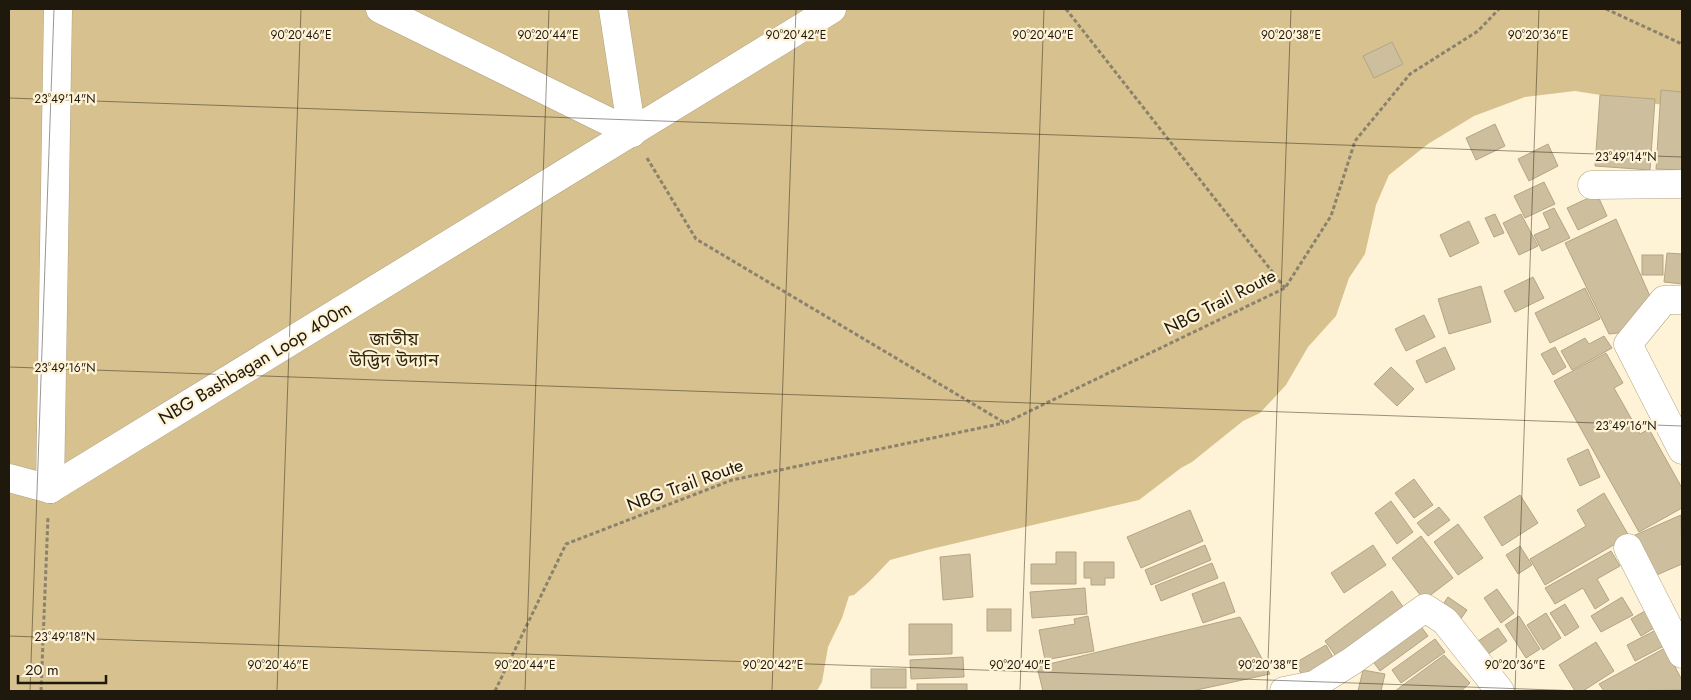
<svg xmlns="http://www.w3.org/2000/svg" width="1691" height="700" viewBox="0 0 1691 700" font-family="Jost,'Noto Sans Bengali',sans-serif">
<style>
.green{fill:#d7c18f}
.building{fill:#cdbf9d;stroke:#b3a584}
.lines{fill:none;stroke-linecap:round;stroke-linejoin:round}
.street-casing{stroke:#b2a483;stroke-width:29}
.path{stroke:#8b826e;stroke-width:3;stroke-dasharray:4 2.5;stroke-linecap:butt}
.street{stroke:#fff;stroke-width:28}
.ticks{fill:none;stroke:#1e190c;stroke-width:1;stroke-opacity:0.45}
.labels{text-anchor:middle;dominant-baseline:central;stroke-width:4.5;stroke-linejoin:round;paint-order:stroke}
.street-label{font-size:18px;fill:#1e190c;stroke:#fff3d7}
.park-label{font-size:18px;fill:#33280e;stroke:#fff3d7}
.ticks-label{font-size:12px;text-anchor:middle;fill:#1e190c;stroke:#fff3d7;stroke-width:4.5;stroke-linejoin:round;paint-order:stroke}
</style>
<rect width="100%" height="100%" fill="#fff3d7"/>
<polygon class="green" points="9,9 1682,9 1682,108 1575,91 1525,97 1474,116 1428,144 1389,175 1376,205 1365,254 1349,278 1336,316 1308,347 1286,385 1260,413 1243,421 1192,462 1181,468 1139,500 927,550 890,560 870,581 854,595 849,596 842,618 828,647 822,682 817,691 9,691"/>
<g class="building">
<polygon points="1392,42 1403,64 1374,78 1363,56"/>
<polygon points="1661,90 1682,92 1682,170 1656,169"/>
<polygon points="1600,95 1655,99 1650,170 1595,166"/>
<polygon points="1495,124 1505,146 1476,160 1466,138"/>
<polygon points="1548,144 1558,166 1529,181 1518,159"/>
<polygon points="1544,182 1555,204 1525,218 1514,196"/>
<polygon points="1597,194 1607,216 1578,230 1567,208"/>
<polygon points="1554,208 1570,238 1542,251 1534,235 1550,228 1543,213"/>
<polygon points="1495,214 1504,233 1494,237 1485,218"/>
<polygon points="1521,214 1538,246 1519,255 1503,223"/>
<polygon points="1616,219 1653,303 1626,332 1609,334 1565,243"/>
<polygon points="1469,221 1479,243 1450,257 1440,235"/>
<polygon points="1667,253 1682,254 1682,284 1664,282"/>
<rect x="1642" y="255" width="21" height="20"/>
<polygon points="1533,277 1544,298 1515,312 1504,291"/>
<polygon points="1481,286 1491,322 1449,334 1438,299"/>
<polygon points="1585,288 1600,319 1550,343 1535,313"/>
<polygon points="1424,315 1435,337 1406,351 1395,329"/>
<polygon points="1604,336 1612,348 1572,370 1561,351 1585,338 1589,344"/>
<polygon points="1445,347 1455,369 1426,383 1416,361"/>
<polygon points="1555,347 1566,367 1553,375 1541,354"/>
<polygon points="1606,353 1623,383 1614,388 1640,434 1649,429 1682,488 1682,508 1639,532 1554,381"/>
<polygon points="1391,367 1414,389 1397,406 1374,384"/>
<polygon points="1588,449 1600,477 1580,486 1567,459"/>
<polygon points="1414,479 1433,505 1414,518 1395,493"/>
<polygon points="1604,493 1629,536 1545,585 1530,559 1586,526 1577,510"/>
<polygon points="1520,495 1538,523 1502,546 1484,517"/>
<polygon points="1391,501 1413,532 1397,544 1375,513"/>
<polygon points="1439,507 1450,520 1428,536 1417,523"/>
<polygon points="1190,510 1203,541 1141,568 1127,537"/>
<polygon points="1681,515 1682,564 1652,577 1633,536"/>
<polygon points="1458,524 1483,558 1458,575 1434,542"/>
<polygon points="1421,536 1453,578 1424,600 1392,558"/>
<polygon points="1205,545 1211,560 1151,585 1145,570"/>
<polygon points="1373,545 1386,565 1344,593 1331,573"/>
<polygon points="1520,546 1532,565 1518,574 1506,555"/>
<polygon points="1611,551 1620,566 1597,579 1609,600 1595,609 1583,588 1555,604 1545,588"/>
<polygon points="1056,552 1076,552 1076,584 1031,584 1031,564 1056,564"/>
<polygon points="970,554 973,597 943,600 940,557"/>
<polygon points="1084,562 1114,562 1114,578 1105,578 1105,585 1091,585 1091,578 1084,578"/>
<polygon points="1212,563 1218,578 1161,601 1155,586"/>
<polygon points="1224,582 1235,612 1203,623 1192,594"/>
<polygon points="1085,588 1087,614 1032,618 1030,592"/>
<polygon points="1497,589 1514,613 1501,623 1484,598"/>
<polygon points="1392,591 1408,614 1341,663 1325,641"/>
<polygon points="1448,597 1467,610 1458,623 1439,610"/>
<polygon points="1622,597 1633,615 1601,632 1591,616"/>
<polygon points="1565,604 1579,627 1565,636 1550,613"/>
<rect x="987" y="609" width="24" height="22"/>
<polygon points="1645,611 1654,628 1641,636 1631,619"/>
<polygon points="1546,613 1561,638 1543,650 1527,625"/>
<polygon points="1088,616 1094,651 1045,660 1039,630 1075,624 1074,619"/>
<polygon points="1519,616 1540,649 1526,658 1505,625"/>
<polygon points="1240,617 1270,674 1192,691 1043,691 1037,667"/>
<polygon points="909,624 952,624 952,654 909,655"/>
<polygon points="1419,624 1428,636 1380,671 1371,659"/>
<polygon points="1498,628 1507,641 1481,659 1472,645"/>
<polygon points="1656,630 1664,646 1635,661 1627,645"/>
<polygon points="1435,639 1445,652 1401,683 1392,670"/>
<polygon points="1596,642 1614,671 1583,691 1575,691 1559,665"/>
<polygon points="1326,645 1337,664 1306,682 1295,663"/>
<polygon points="1665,648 1682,680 1682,690 1604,691 1599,684"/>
<polygon points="1444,655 1470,683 1461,691 1395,691"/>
<polygon points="963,657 964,677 911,679 910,660"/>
<rect x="871" y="669" width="35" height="19"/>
<polygon points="1363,670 1385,674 1381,691 1358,691"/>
<rect x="917" y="684" width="50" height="7"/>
</g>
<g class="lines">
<g class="street-casing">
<g id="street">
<polyline points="380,9 632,133"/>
<polyline points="613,9 632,133"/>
<polyline points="1592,185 1682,184"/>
<polyline points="1682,300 1664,300 1628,344 1682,450"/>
<polyline points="9,478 50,489"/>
<polyline points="50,489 832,9"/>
<polyline points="50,489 58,9"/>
<polyline points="1628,548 1682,654"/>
<polyline points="1284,691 1314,685 1352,661 1425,608 1445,621 1500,691"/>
</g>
</g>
<g class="path">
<polyline points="1066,9 1285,288"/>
<polyline points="1606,9 1682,44"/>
<polyline points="647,158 696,239 1005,423 1285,288 1331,216 1355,141 1410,74 1478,31 1499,9"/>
<polyline points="41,691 48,517"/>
<polyline points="495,691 566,544 732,480 1004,423"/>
</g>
<use href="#street" class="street"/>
</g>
<path class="ticks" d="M9,98L1682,157M9,367L1682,426M9,636L1582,691M30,691L54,9M277,691L301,9M525,691L549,9M772,691L796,9M1020,691L1044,9M1267,691L1291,9M1515,691L1539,9"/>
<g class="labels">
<g class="street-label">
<text transform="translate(1220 302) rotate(-27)">NBG Trail Route</text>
<text transform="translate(255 363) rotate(-31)">NBG Bashbagan Loop 400m</text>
<text transform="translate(685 485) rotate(-20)">NBG Trail Route</text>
</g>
<g class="park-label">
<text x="394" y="339">জাতীয়<tspan x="394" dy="21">উদ্ভিদ উদ্যান</tspan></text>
</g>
</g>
<g class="ticks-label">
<text x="301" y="39">90°20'46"E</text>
<text x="548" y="39">90°20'44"E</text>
<text x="796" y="39">90°20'42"E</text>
<text x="1043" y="39">90°20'40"E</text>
<text x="1291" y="39">90°20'38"E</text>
<text x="1538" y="39">90°20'36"E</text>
<text x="65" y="103">23°49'14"N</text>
<text x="1626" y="161">23°49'14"N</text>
<text x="65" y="372">23°49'16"N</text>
<text x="1626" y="430">23°49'16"N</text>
<text x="65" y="641">23°49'18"N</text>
<text x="278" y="669">90°20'46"E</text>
<text x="525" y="669">90°20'44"E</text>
<text x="773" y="669">90°20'42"E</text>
<text x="1020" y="669">90°20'40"E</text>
<text x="1268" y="669">90°20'38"E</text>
<text x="1515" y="669">90°20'36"E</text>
</g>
<rect width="1691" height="700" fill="none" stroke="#1e190c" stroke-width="20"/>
<path d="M18 675v8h88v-8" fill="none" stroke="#1e190c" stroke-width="2.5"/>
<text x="25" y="675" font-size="15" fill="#1e190c" stroke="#fff3d7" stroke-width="4" paint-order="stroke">20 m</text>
</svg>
